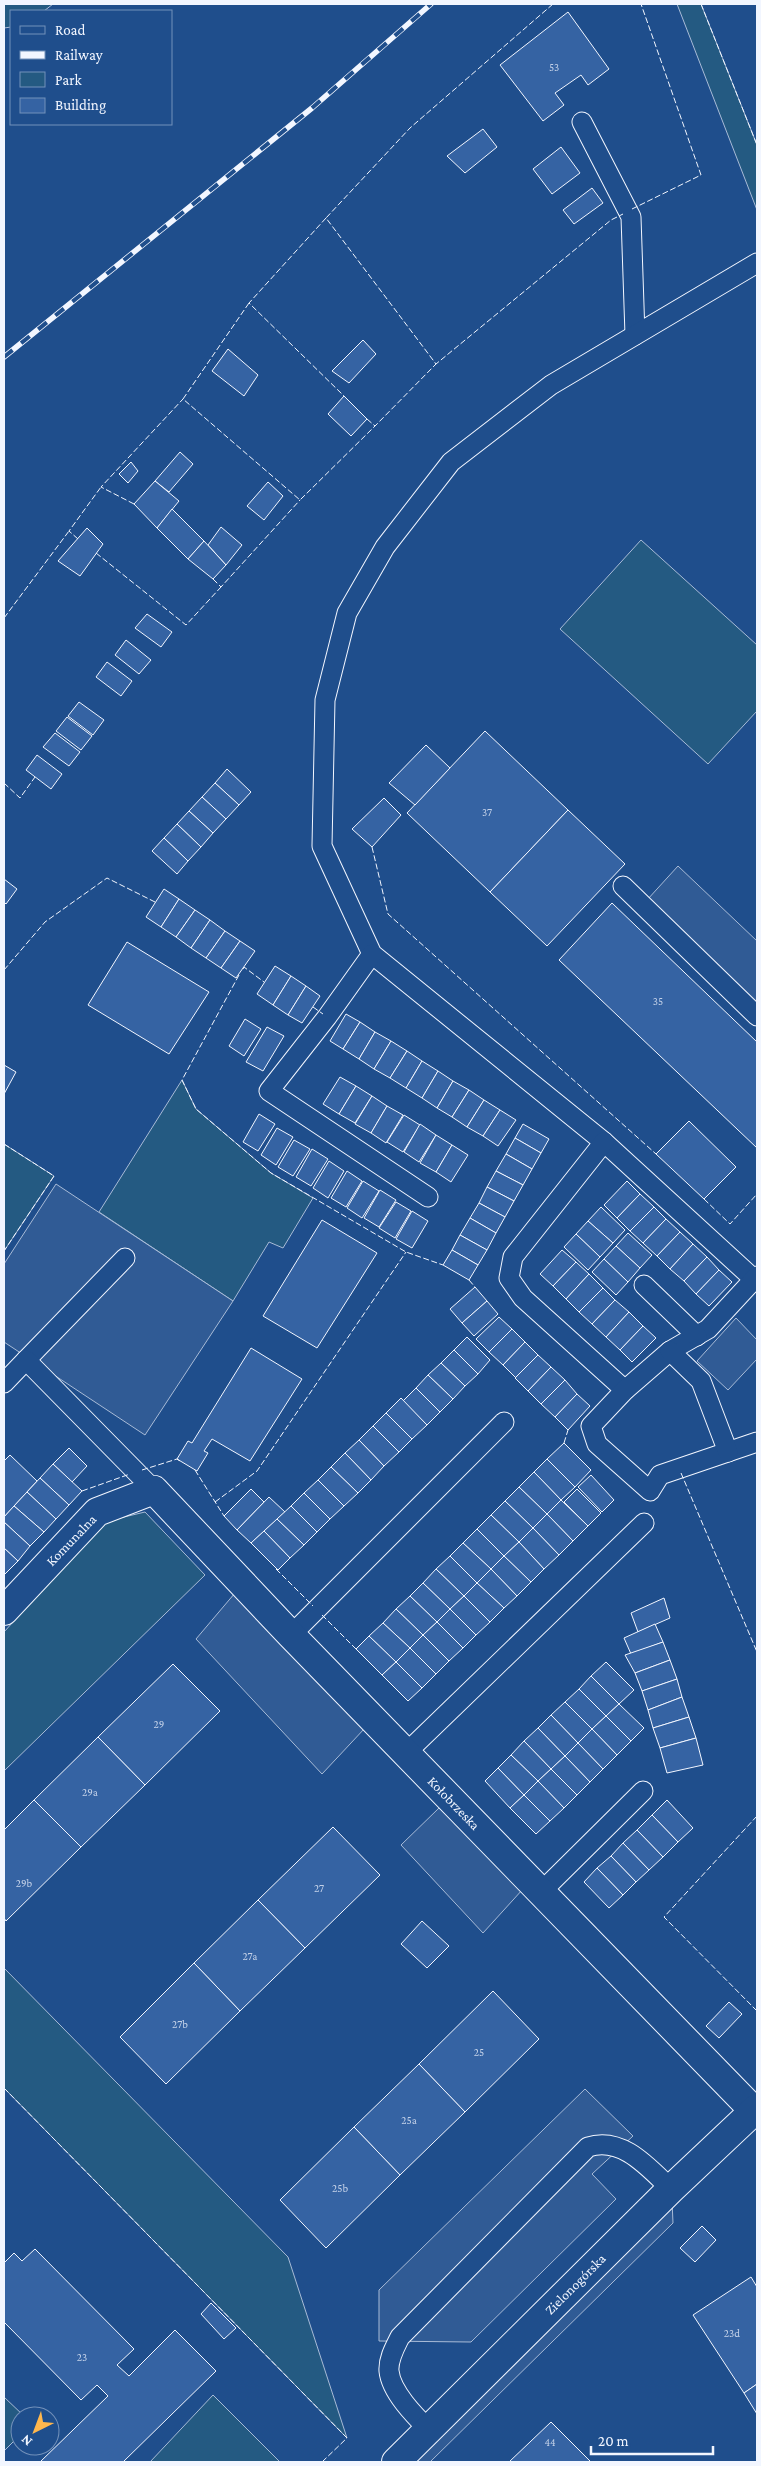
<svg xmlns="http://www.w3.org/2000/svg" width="761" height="2466" viewBox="0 0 761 2466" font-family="'Crimson Pro',serif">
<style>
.green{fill:#245a82;stroke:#a8bbd7}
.parking{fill:#305b95;stroke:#a8bbd7}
.building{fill:#3563a3;stroke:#f2f6ff}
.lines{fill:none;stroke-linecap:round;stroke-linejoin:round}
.lane-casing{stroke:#f2f6ff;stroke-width:21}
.street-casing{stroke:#f2f6ff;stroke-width:30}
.lane{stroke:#1f4e8c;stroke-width:19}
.street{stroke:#1f4e8c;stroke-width:28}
.rail-casing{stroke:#f2f6ff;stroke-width:5.5}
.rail{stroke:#1f4e8c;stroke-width:4;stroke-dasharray:11;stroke-linecap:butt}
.fence{stroke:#f2f6ff;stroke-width:1;stroke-dasharray:6 2.5;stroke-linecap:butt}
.labels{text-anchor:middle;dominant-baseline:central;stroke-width:4;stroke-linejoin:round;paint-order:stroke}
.number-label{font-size:11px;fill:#c3d1e8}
.street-label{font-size:14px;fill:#f2f6ff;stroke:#1f4e8c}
</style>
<rect width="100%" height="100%" fill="#1f4e8c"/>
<g class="green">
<polygon points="4,4 53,4 44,11 11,11 11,27 4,28"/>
<polygon points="677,4 701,4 757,145 757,210"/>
<polygon points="641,540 757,645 757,711 708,764 560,629"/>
<polygon points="182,1080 196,1109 271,1173 313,1198 283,1248 269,1242 233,1301 99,1212"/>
<polygon points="4,1144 54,1176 4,1251"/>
<polygon points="145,1512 205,1575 4,1771 4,1632 103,1522"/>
<polygon points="4,1968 288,2257 347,2438 4,2088"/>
<polygon points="213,2395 280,2462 150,2462"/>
<polygon points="4,2397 24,2416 20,2416 20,2435 4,2451"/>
</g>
<g class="parking">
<polygon points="678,866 757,941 757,1003 647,900"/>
<polygon points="56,1184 233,1301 145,1435 4,1342 4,1264"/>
<polygon points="736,1318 757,1340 757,1359 728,1390 697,1361"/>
<polygon points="235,1593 365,1728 322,1774 196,1639"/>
<polygon points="439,1808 523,1889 483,1933 401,1845"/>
<polygon points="585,2089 633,2136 592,2174 616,2199 471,2342 379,2341 379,2290"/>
<polygon points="672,2201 673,2223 430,2462 405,2462"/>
</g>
<g class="building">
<polygon points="568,12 609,69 588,85 581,75 555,93 564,105 543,121 500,65"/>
<polygon points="483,129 497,147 465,173 447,156"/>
<polygon points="561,147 580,173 552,194 533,169"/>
<polygon points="592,188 603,203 574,224 563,210"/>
<polygon points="363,340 376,354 349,383 332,371"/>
<polygon points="228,349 258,375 244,396 212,371"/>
<polygon points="344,396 367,419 351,436 328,414"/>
<polygon points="180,452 193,464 169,492 155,481"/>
<polygon points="131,462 138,471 128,483 119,474"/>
<polygon points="155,481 179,501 157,528 134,504"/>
<polygon points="268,482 283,496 264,520 247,506"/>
<polygon points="172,509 204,541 188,559 157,528"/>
<polygon points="221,527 242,545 226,565 208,545"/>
<polygon points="87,528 103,544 80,576 58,561"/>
<polygon points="204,541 226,565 213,579 188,559"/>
<polygon points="147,614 172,632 161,647 135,628"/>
<polygon points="126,640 151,660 139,674 115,655"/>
<polygon points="107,662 132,681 121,696 96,677"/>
<polygon points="79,702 104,720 93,735 68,716"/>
<polygon points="67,717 92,736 81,750 56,731"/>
<polygon points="485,731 568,810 490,892 407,813"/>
<polygon points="55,733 80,752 69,766 43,747"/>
<polygon points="426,745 450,768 415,805 389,783"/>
<polygon points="37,755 62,774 51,789 26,770"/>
<polygon points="227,769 251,792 239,805 215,783"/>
<polygon points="215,783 239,805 226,819 202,797"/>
<polygon points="202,797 226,819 213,833 189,811"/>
<polygon points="384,798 401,815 372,847 352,829"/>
<polygon points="568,810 625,864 547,946 490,892"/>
<polygon points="189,811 213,833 201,847 177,824"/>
<polygon points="177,824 201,847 188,861 164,838"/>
<polygon points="164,838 188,861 177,874 152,851"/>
<polygon points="4,879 17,889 6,904 4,902"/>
<polygon points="164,889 179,899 161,927 146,917"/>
<polygon points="179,899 195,910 176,937 161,927"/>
<polygon points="612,903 757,1042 757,1148 559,960"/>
<polygon points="195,910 210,920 191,948 176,937"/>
<polygon points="210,920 225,931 206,958 191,948"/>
<polygon points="225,931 240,941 221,968 206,958"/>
<polygon points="240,941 255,951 236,978 221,968"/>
<polygon points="127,942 209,992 169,1054 88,1005"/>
<polygon points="275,966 291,976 273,1005 257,994"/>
<polygon points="291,976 306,986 288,1015 273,1005"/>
<polygon points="306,986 320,996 302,1023 288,1015"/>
<polygon points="346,1014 360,1022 343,1049 330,1041"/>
<polygon points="245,1019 261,1029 244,1056 229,1046"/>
<polygon points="360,1022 375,1032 359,1059 343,1049"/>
<polygon points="267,1027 284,1036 263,1071 246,1062"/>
<polygon points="375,1032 391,1041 374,1069 359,1059"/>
<polygon points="391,1041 407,1051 390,1078 374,1069"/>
<polygon points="407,1051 422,1061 406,1088 390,1078"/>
<polygon points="422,1061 438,1071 422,1098 406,1088"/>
<polygon points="4,1065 16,1072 4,1094"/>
<polygon points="438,1071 453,1081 437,1108 422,1098"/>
<polygon points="340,1077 356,1086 339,1114 323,1104"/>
<polygon points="453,1081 469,1090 452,1117 437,1108"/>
<polygon points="356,1086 372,1096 355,1123 339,1114"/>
<polygon points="469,1090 484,1100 467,1127 452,1117"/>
<polygon points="372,1096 387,1106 371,1133 355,1124"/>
<polygon points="484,1100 500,1110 483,1136 467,1127"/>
<polygon points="387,1106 403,1115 386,1143 371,1133"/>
<polygon points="500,1110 516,1120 498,1146 483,1136"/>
<polygon points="259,1114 275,1124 258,1151 243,1142"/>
<polygon points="404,1115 420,1125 403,1152 387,1142"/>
<polygon points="689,1121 736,1167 704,1199 656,1154"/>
<polygon points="420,1124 436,1135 419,1162 404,1152"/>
<polygon points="523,1124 549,1139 541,1153 515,1138"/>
<polygon points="277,1128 293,1137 276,1165 261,1155"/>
<polygon points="436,1135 452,1145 436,1172 420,1163"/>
<polygon points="515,1138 541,1153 532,1169 506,1154"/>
<polygon points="294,1140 310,1149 293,1176 278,1167"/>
<polygon points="452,1145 468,1155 451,1182 436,1172"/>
<polygon points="312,1149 328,1159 311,1186 296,1177"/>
<polygon points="506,1154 532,1169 523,1185 496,1171"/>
<polygon points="329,1161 344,1171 328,1198 313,1188"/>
<polygon points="347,1171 362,1181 346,1207 331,1198"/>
<polygon points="496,1171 523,1185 514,1201 487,1187"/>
<polygon points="363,1181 379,1191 362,1218 347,1208"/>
<polygon points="627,1181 640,1194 617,1218 604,1205"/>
<polygon points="487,1187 514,1201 505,1217 479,1203"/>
<polygon points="380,1190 396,1200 379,1227 364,1218"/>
<polygon points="640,1194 654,1207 630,1231 617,1218"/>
<polygon points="396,1202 411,1211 395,1238 379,1228"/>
<polygon points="479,1203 505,1217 496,1233 470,1218"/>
<polygon points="601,1207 625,1230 613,1243 588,1221"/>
<polygon points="654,1207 666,1219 643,1243 630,1231"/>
<polygon points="412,1211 428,1221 412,1248 396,1239"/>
<polygon points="470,1218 496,1233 487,1250 460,1235"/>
<polygon points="666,1219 680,1232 657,1256 643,1243"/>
<polygon points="322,1220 377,1253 317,1348 263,1316"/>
<polygon points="588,1221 613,1243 600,1257 576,1234"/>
<polygon points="680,1232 693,1244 670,1269 657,1256"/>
<polygon points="628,1233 652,1255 640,1268 616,1246"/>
<polygon points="576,1234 600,1257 588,1270 564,1247"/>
<polygon points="460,1235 487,1250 478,1265 452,1250"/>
<polygon points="693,1244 707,1257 684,1281 670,1269"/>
<polygon points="616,1246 640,1268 628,1282 604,1259"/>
<polygon points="452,1250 478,1265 469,1280 443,1265"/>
<polygon points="562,1250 576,1262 553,1286 540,1274"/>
<polygon points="707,1257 719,1270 696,1294 684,1281"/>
<polygon points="604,1259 628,1282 616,1295 592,1272"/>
<polygon points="576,1262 589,1274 566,1299 553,1286"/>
<polygon points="719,1270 732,1282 709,1306 696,1294"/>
<polygon points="589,1274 603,1288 579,1312 566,1299"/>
<polygon points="475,1287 487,1301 462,1323 450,1309"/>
<polygon points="603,1288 615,1300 592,1324 579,1312"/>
<polygon points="615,1300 629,1312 606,1337 592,1324"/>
<polygon points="487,1301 498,1314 474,1336 462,1323"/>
<polygon points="629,1312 643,1326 620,1350 606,1337"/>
<polygon points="499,1317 512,1329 489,1352 476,1339"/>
<polygon points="643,1326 656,1338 632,1362 620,1350"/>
<polygon points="512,1329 525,1342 503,1365 489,1352"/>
<polygon points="467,1337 490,1360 478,1374 454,1350"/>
<polygon points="525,1342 538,1355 516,1378 503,1365"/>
<polygon points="251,1348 302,1379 250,1461 212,1439 204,1451 208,1453 197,1471 177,1459 188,1441 192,1443"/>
<polygon points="454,1350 478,1374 465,1386 441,1363"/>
<polygon points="538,1355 551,1367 528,1391 515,1378"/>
<polygon points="441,1363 465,1386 453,1399 428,1375"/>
<polygon points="551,1367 565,1380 541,1404 528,1391"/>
<polygon points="428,1375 453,1399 440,1412 416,1388"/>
<polygon points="565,1380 577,1394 555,1417 541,1404"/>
<polygon points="416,1388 440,1412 427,1425 403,1401"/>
<polygon points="577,1394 590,1406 568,1430 555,1417"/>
<polygon points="401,1398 427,1425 412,1439 386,1413"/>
<polygon points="386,1413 412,1439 399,1452 373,1426"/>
<polygon points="373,1426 399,1452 384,1466 359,1440"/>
<polygon points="359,1440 384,1466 371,1480 345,1453"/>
<polygon points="564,1443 591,1470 575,1487 547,1459"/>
<polygon points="69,1448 87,1466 72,1482 53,1464"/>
<polygon points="345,1453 371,1480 358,1493 331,1467"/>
<polygon points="10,1455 37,1481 4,1517 4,1461"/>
<polygon points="547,1459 575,1487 561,1500 534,1472"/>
<polygon points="53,1464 82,1491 69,1505 40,1478"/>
<polygon points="331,1467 358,1493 344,1506 318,1480"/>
<polygon points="534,1472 561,1500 547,1514 519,1487"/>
<polygon points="591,1475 614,1500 602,1512 578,1487"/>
<polygon points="40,1478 69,1505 56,1519 27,1492"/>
<polygon points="318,1480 344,1506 330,1519 304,1493"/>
<polygon points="519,1487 547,1514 533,1528 505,1501"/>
<polygon points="251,1489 264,1502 237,1530 224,1516"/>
<polygon points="577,1489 601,1513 588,1526 564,1502"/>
<polygon points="27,1492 56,1519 44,1532 14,1506"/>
<polygon points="304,1493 330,1519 317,1532 291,1506"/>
<polygon points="269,1497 285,1512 251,1543 237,1530"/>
<polygon points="561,1500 588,1526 573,1541 547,1514"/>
<polygon points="505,1501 533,1528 519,1542 491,1515"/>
<polygon points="14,1506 44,1532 30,1546 4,1522 4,1517"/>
<polygon points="291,1506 317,1532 304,1545 277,1519"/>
<polygon points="547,1514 573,1541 559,1555 533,1528"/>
<polygon points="491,1515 519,1542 504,1556 477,1529"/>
<polygon points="277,1519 304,1545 290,1558 264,1531"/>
<polygon points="4,1522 30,1546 18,1561 4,1548"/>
<polygon points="533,1528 559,1555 544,1569 519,1542"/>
<polygon points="477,1529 504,1556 491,1569 463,1543"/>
<polygon points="264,1531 290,1558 278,1570 251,1543"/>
<polygon points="519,1542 544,1569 531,1582 504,1556"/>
<polygon points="463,1543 491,1569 477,1583 450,1556"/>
<polygon points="4,1548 18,1561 5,1574 4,1573"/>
<polygon points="450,1556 477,1583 464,1596 436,1569"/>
<polygon points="504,1556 531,1582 517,1596 491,1569"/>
<polygon points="436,1569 464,1596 450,1609 423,1583"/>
<polygon points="491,1569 517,1596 504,1608 477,1583"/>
<polygon points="423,1583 450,1609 437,1622 410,1596"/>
<polygon points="477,1583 504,1608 490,1622 464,1596"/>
<polygon points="410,1596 437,1622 423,1635 396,1609"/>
<polygon points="464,1596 490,1622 476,1635 450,1609"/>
<polygon points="664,1598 670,1618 638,1632 631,1613"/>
<polygon points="396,1609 423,1635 410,1648 383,1623"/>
<polygon points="450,1609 476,1635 463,1648 437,1622"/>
<polygon points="437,1622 463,1648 449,1661 423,1635"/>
<polygon points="383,1623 410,1648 396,1662 369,1636"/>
<polygon points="655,1624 663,1642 631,1654 624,1638"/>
<polygon points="423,1635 449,1661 436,1674 410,1648"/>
<polygon points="369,1636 396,1662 382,1675 356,1649"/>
<polygon points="663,1642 670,1660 635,1673 625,1655"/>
<polygon points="410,1648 436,1674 422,1688 396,1662"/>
<polygon points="670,1660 677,1679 642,1691 635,1673"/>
<polygon points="396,1662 422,1688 408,1701 382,1675"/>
<polygon points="606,1662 634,1690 619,1704 591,1676"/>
<polygon points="173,1664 220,1711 145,1785 98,1737"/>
<polygon points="591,1676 619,1704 606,1716 579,1689"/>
<polygon points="677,1679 682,1697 648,1710 642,1691"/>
<polygon points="579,1689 606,1716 592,1729 565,1702"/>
<polygon points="682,1697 689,1717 653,1728 648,1710"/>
<polygon points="565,1702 592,1729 578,1743 551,1715"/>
<polygon points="619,1704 644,1728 631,1741 606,1716"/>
<polygon points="551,1715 578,1743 565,1756 538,1728"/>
<polygon points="606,1716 631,1741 617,1755 592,1729"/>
<polygon points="689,1717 696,1738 660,1748 653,1728"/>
<polygon points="538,1728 565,1756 551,1769 524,1741"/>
<polygon points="592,1729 617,1755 603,1769 578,1743"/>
<polygon points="98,1737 145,1785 81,1847 34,1800"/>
<polygon points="696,1738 703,1765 667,1773 660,1748"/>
<polygon points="524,1741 551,1769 538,1781 511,1755"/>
<polygon points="578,1743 603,1769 590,1782 565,1756"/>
<polygon points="511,1755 538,1781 524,1795 498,1768"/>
<polygon points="565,1756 590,1782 577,1795 551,1769"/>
<polygon points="498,1768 524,1795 510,1808 485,1781"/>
<polygon points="551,1769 577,1795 564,1808 538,1781"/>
<polygon points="538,1781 564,1808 550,1821 524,1795"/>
<polygon points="524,1795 550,1821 536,1834 510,1808"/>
<polygon points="34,1800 81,1847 6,1921 4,1918 4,1830"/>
<polygon points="667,1800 693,1828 678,1842 652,1815"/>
<polygon points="652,1815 678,1842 663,1857 637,1830"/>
<polygon points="333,1827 380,1875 305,1948 258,1900"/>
<polygon points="637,1830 663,1857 649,1870 623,1843"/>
<polygon points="623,1843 649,1870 636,1882 611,1856"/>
<polygon points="611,1856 636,1882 623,1895 597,1868"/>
<polygon points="597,1868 623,1895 609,1908 584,1882"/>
<polygon points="258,1900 305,1948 240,2011 194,1963"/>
<polygon points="422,1921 449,1946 427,1968 401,1944"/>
<polygon points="194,1963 240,2011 166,2084 120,2037"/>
<polygon points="493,1991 539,2039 465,2112 419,2064"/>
<polygon points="729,2002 742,2014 719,2038 706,2026"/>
<polygon points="419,2064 465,2112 400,2175 354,2127"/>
<polygon points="354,2127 400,2175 326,2248 280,2200"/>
<polygon points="702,2226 716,2240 695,2262 680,2248"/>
<polygon points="35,2249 134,2349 117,2365 129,2376 175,2330 216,2371 123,2462 40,2462 108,2396 97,2385 81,2400 4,2322 4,2263 14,2253 22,2261"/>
<polygon points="751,2277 757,2287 757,2384 744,2393 693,2315"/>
<polygon points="211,2303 236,2328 224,2339 201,2314"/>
<polygon points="757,2384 757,2414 744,2393"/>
<polygon points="551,2422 591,2462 509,2462"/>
</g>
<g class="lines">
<g class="lane-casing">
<g id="lane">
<polyline points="582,122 631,217 635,335"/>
<polyline points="757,263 551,385 451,462 385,547 347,613 325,700 322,846 372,954 604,1142 757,1282"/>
<polyline points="623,886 757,1016"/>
<polyline points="372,954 327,1017 269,1091 428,1197"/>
<polyline points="604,1142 513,1257 509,1278 523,1298 625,1390"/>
<polyline points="757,1276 708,1329 670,1351 625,1390 591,1426 597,1444 650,1491 660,1475 757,1442"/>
<polyline points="644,1285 697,1336"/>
<polyline points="670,1351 701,1381 728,1452"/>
<polyline points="26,1360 125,1258"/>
<polyline points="4,1383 26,1360 154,1490"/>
<polyline points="291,1635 504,1422"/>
<polyline points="406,1753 644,1523"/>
<polyline points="541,1892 643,1791"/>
<path d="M429,2430C415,2416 391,2392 389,2371C388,2359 395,2347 400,2337L588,2147C622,2136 648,2167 671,2189"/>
</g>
</g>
<g class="street-casing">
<g id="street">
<polyline points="4,1611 97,1512 154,1490 291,1635 757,2114"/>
<polyline points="396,2462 671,2189 757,2108"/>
</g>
</g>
<use href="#lane" class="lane"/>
<use href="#street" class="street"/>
<g class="rail-casing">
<polyline id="rail" points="4,357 312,108 431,4"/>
</g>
<use href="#rail" class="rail"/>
<g class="fence">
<polyline points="553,4 410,128 326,218 436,364 611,220 623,214"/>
<polyline points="701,4 757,145"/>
<polyline points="632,209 701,175 641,4"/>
<polyline points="326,218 249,303 344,396"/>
<polyline points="249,303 183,399 300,500 375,426"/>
<polyline points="367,419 375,426 436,364"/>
<polyline points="134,504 101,487 183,399"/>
<polyline points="78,539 69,531 101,487"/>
<polyline points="96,553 186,625 221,587"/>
<polyline points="213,579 221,587 300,500"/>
<polyline points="4,618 69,531"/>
<polyline points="4,783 20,798 35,777"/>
<polyline points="372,847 388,914 656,1154"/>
<polyline points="243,969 244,967 264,982"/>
<polyline points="4,970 45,922 107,878 155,902"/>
<polyline points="239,975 182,1080 196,1109 271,1173 406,1252 443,1265"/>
<polyline points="313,1007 323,1014"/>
<polyline points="4,1144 54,1176 4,1251"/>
<polyline points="704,1199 730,1224 757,1194"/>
<polyline points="469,1280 475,1287"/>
<polyline points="564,1443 568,1430"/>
<polyline points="142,1470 177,1459 180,1461"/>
<polyline points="195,1470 224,1516"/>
<polyline points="681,1473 757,1652"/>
<polyline points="82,1491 130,1474"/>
<polyline points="215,1502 257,1471 406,1252"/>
<polyline points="276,1569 313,1606"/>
<polyline points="322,1615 357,1650"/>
<polyline points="757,1816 664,1917 757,2011"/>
<polyline points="4,2088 347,2438 322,2462"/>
</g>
</g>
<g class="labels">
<g class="number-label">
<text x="554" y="67">53</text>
<text x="487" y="812">37</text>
<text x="658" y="1001">35</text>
<text x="159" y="1724">29</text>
<text x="90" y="1792">29a</text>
<text x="24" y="1883">29b</text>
<text x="319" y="1888">27</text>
<text x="250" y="1956">27a</text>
<text x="180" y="2024">27b</text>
<text x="479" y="2052">25</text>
<text x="409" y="2120">25a</text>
<text x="340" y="2188">25b</text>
<text x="732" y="2333">23d</text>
<text x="82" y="2357">23</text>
<text x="550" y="2442">44</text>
</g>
<g class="street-label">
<text transform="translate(71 1540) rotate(-46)">Komunalna</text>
<text transform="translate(454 1803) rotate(46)">Kołobrzeska</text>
<text transform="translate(575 2284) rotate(-45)">Zielonogórska</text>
</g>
</g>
<rect width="761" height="2466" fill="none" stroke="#f2f6ff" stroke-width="10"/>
<rect x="10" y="10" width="162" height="115" fill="#1f4e8c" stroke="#7391ba"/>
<rect x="20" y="26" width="25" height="8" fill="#1f4e8c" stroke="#7391ba"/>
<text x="55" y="35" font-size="15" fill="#f2f6ff">Road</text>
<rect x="20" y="51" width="25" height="8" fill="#f2f6ff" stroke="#7391ba"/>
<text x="55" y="60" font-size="15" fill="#f2f6ff">Railway</text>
<rect x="20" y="72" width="25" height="15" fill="#245a82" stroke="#7391ba"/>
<text x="55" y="85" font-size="15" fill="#f2f6ff">Park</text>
<rect x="20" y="98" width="25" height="15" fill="#3563a3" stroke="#7391ba"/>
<text x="55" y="110" font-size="15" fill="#f2f6ff">Building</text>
<g transform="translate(35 2431) rotate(222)"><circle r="24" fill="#1f4e8c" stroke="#7391ba"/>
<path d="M0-4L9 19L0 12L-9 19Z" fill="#ffb74d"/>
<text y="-8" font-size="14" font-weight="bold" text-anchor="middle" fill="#f2f6ff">N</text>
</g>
<path d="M591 2446v8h122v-8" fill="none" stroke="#f2f6ff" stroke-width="2.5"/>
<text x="598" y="2446" font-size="15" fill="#f2f6ff" stroke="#1f4e8c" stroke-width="4" paint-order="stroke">20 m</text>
</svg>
